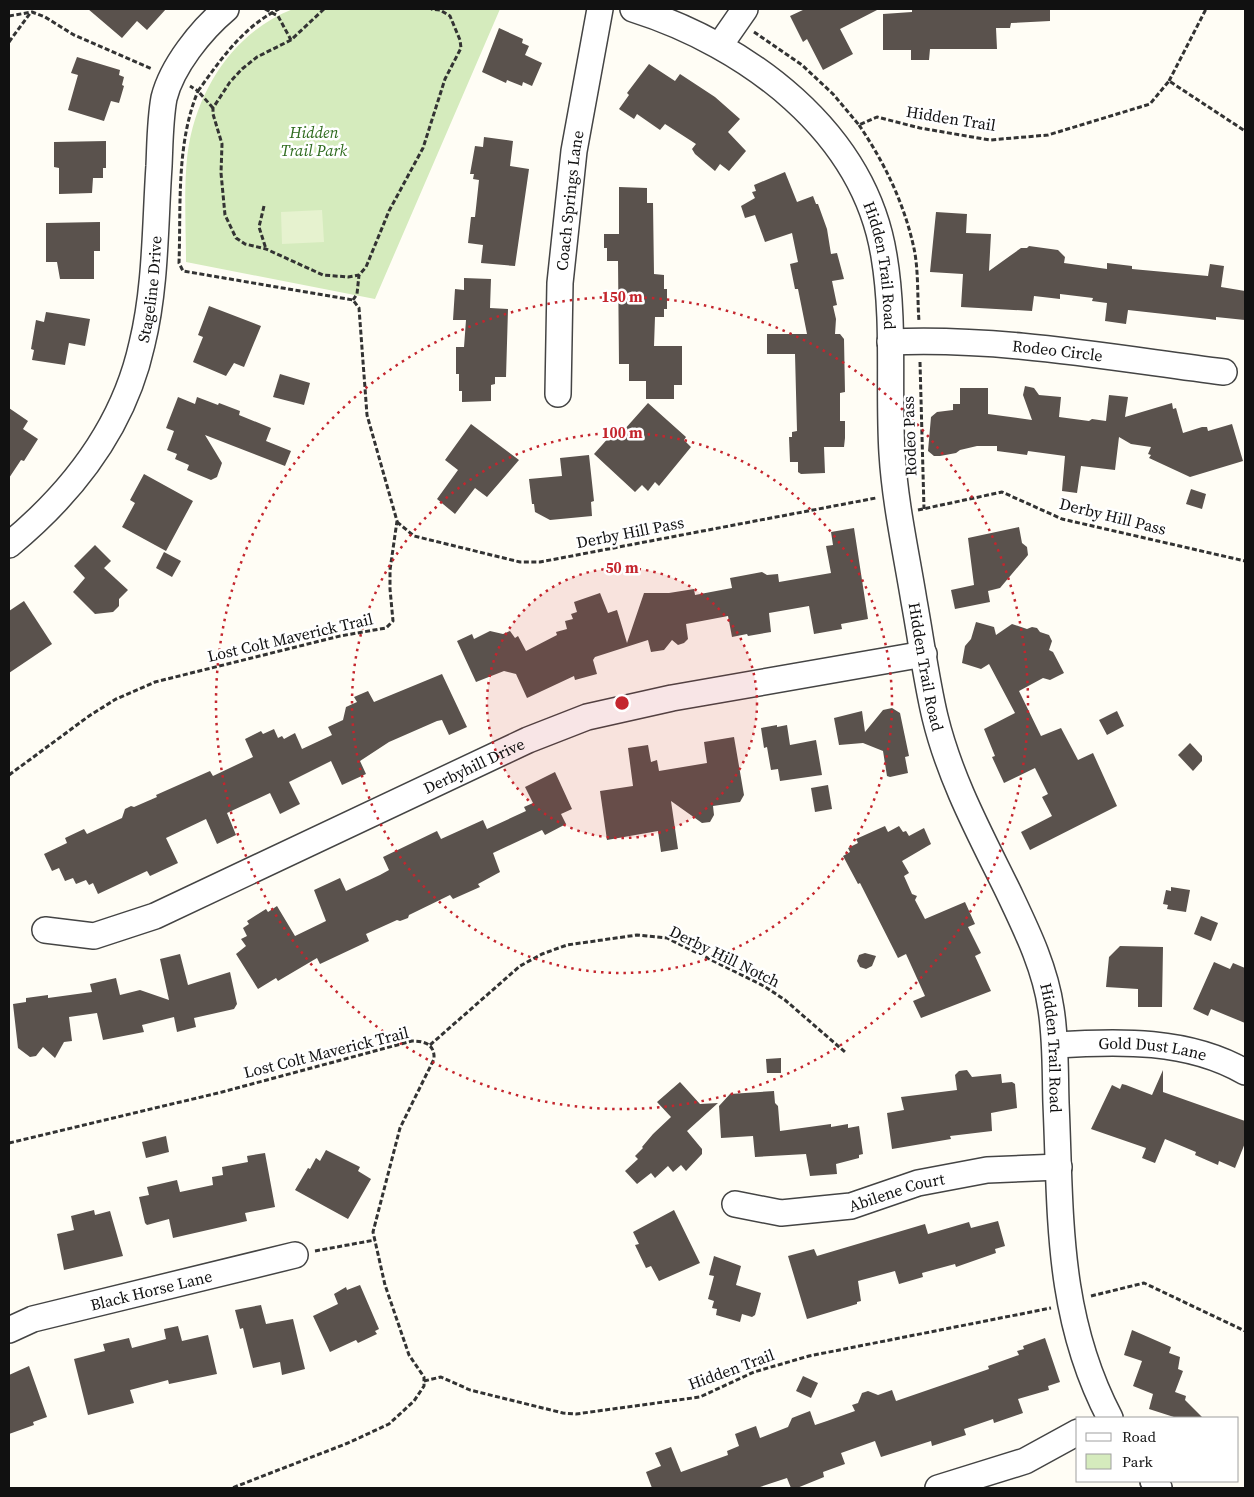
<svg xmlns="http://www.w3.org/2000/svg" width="1254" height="1497" viewBox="0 0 1254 1497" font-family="'Source Serif 4',serif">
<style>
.green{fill:#d5ebbd}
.pitch{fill:#e6f2cf}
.building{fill:#5a524d}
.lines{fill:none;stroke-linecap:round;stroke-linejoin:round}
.minor-casing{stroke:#444;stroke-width:28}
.path{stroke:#333;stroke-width:3;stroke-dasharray:5 2.5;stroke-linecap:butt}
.minor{stroke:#fff;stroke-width:25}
.ring{fill:none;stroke:#c4262e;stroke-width:2.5;stroke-dasharray:2.5 5}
.labels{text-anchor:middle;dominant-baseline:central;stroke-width:5;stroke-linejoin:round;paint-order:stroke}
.street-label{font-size:16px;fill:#111;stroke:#fff}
.park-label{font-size:16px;font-style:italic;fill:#2f6b1f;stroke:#fff}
.centre{fill:#c4262e;stroke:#fff;stroke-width:2.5}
.ring-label{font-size:15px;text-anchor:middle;font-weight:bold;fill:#c4262e;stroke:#fff;stroke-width:5;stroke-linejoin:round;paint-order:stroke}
</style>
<rect width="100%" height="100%" fill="#fffdf5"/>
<path class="green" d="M293,9H500L375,299L186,262C186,227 183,177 189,144C200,85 236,31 293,9Z"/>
<polygon class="pitch" points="322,210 324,242 282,244 281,212"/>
<g class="building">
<polygon points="88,9 166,9 147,30 137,21 122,38"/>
<polygon points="805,9 879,9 840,29 853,54 823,70 807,39 803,42 790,16"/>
<polygon points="912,9 1050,9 1050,21 1011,23 1010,28 996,28 997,49 930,49 929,60 911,60 911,50 883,50 883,14 912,12"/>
<polygon points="499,28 523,39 522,43 529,46 525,55 542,63 532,86 523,82 522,86 507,80 506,83 482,72"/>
<polygon points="77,57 120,70 119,75 124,77 122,85 124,86 119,103 111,101 104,121 68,110 78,75 71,73"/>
<polygon points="649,64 675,81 680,74 715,97 740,119 728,132 746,151 729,171 720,164 715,171 695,154 692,149 696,144 665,124 660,130 637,114 634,119 619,109 629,95 627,93"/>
<polygon points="484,137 513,141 510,166 529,169 515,266 481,263 483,245 468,243 471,217 475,217 479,180 473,179 474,174 470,174 475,146 483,147"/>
<polygon points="106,141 106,168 103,168 103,178 93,178 92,193 59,194 59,168 54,167 54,142"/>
<polygon points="785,172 797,202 813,196 816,204 818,204 827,229 831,254 837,253 844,279 832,281 837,305 833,306 836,319 835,334 840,334 844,339 845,392 840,393 840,421 845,421 845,438 844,447 824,447 825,473 801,474 798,472 798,462 790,462 789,437 792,437 792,432 797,431 795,354 767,354 767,334 807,334 798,289 795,289 790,264 798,262 792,233 765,242 755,215 745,218 741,206 755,198 752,192 756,191 754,185"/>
<polygon points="619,187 647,188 647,203 653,203 654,274 664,275 664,289 667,289 667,309 664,309 664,317 655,317 654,346 682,346 682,385 674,385 674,399 646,399 646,381 629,381 629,364 619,364 618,261 607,261 607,248 604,248 604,234 619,234"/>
<polygon points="936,212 967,214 966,233 991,234 989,271 1021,248 1027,248 1029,246 1058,250 1065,257 1064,263 1107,269 1107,263 1132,266 1132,269 1208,276 1210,264 1224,266 1221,287 1245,291 1245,320 1216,317 1216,320 1209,319 1128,310 1126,324 1105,321 1107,303 1092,301 1093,298 1060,294 1060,299 1034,296 1032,311 961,307 963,274 930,272"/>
<polygon points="100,222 100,251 94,251 94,279 60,279 57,262 46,262 46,223"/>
<polygon points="464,278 491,279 490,308 508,309 506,377 495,377 495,384 491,385 491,401 462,402 462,391 459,391 459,374 456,374 456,347 464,347 466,320 453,320 455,289 464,290"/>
<polygon points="209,306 261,326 244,367 234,363 226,376 193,362 203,337 198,335"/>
<polygon points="46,312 90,319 85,346 69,343 65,365 32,360 34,350 31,349 36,320 44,322"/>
<polygon points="280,374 310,383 304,405 273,397"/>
<polygon points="1025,386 1034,388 1039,395 1061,397 1059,417 1089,421 1092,419 1106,421 1109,395 1128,397 1125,417 1172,403 1173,409 1176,408 1183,433 1202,427 1207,427 1208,431 1232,424 1243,461 1190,477 1149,458 1151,455 1148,454 1151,447 1131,444 1119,437 1115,470 1081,466 1077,493 1062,491 1065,456 1028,451 1027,455 997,451 997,446 977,446 960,450 956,453 940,456 934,456 928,451 931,417 937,412 953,410 953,404 960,404 960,388 988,388 988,414 1032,420 1023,395"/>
<polygon points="178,397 195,404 197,397 218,405 219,403 240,411 239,415 271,428 266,441 291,451 285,466 205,435 222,463 217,477 211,480 187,470 189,465 175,459 177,454 167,450 174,431 166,428"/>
<polygon points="648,403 686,437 684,440 691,447 659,486 655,482 648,491 642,485 635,492 594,454 619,426 624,430"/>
<polygon points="9,408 28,421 23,429 38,439 24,461 21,460 9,478"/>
<polygon points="471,424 519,460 487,497 475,488 455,514 437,499 458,470 445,460"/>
<polygon points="589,455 594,501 591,502 592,516 550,520 535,512 534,504 532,504 529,479 562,476 560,458"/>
<polygon points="144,474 193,501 166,551 122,527 135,503 130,500"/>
<polygon points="1191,489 1206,494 1202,509 1186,504"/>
<polygon points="1019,527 1022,543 1027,547 1028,555 1000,588 988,591 990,602 955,609 951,590 974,585 968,538"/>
<polygon points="854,528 868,619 841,624 842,629 814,634 809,606 769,613 771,632 748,636 747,634 732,637 728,616 686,624 688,639 684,643 678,645 672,640 664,650 651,652 648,640 595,657 593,660 597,674 575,680 574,676 527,698 516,674 504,671 476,682 457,641 472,634 474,639 490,631 503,634 510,631 515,638 518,636 526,651 557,635 556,632 567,629 565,621 573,619 571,614 577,612 574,602 600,593 608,613 617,610 627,643 644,593 669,593 694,589 695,595 732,588 730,578 762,572 767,575 778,574 779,582 831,573 826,546 833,545 831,532"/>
<polygon points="95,545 111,561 104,568 128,590 119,599 119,606 113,612 95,614 73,592 85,578 74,566"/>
<polygon points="164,552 181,561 172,577 156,568"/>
<polygon points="24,601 52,644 9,673 9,611"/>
<polygon points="976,622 994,627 996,635 1012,624 1027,629 1032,627 1037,628 1040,632 1049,635 1052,641 1049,650 1053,652 1064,673 1050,680 1043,678 1019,691 1041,736 1061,728 1078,760 1093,753 1117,806 1030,850 1021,832 1052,816 1042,797 1048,794 1035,768 1004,783 992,757 995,756 984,729 1015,713 989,664 981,669 962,663 965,646 971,639"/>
<polygon points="442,674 467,727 449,735 442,720 437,721 389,742 360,761 366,774 342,785 331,761 289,782 300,804 280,814 270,793 227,813 236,835 217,844 206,819 166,838 178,863 150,876 147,871 98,894 93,883 89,885 86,880 76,884 73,878 65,881 59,868 52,871 44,854 67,843 65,838 84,829 87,834 122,818 125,809 131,806 134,807 157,797 156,795 210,771 213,776 253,757 245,739 261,731 263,734 274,729 278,738 282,736 284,739 295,733 302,749 332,735 328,727 343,720 346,707 357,702 354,697 368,691 374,702"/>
<polygon points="892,708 900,713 909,756 905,757 908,773 890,777 887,776 883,751 863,743 839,745 834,718 862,711 865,732 883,710"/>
<polygon points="1117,711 1124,726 1107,735 1099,720"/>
<polygon points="777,725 777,727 787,725 790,745 816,740 822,775 780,781 778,769 771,770 767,747 764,748 761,728"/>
<polygon points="734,737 744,795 740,802 713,806 714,815 710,822 702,823 671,801 678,849 661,852 658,831 607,840 600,791 633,786 628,748 648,745 651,762 657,760 659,771 707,763 704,742"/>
<polygon points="1190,743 1202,756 1202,761 1193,771 1178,755"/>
<polygon points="555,772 572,809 561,814 566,824 545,835 542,830 493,853 500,872 478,884 480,887 453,899 450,895 409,915 408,918 400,921 397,920 366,934 369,941 320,964 317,958 278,981 276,978 258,989 236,954 246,946 241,939 247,936 243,928 249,924 247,921 266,909 268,912 277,906 295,936 326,921 314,890 340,878 346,891 380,875 389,870 383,857 437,831 441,839 483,820 487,829 526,811 524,807 533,803 525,787"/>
<polygon points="828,785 832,809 815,812 811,788"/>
<polygon points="885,826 888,832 899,826 903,832 906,831 909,836 924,828 931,844 902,861 909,873 904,876 912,894 917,896 915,900 925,919 965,902 975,924 968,927 981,953 975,956 991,991 921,1018 913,1001 925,996 906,954 898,958 860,883 858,884 843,856 850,852 848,848 858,843 856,839"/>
<polygon points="1171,887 1190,890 1186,912 1167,909 1168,905 1163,904 1166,890 1171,891"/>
<polygon points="1201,916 1218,923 1211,941 1194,934"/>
<polygon points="1120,946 1163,947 1162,1007 1138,1007 1138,989 1106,987 1109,957"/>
<polygon points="865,953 876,956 872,966 866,969 860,967 857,961 859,955"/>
<polygon points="180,954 188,985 230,972 237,1004 234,1009 194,1018 196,1027 177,1032 174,1017 142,1025 144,1032 103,1040 97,1013 69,1017 72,1041 64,1042 55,1058 43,1047 36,1056 30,1057 18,1048 13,1004 26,1002 26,998 48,995 48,998 92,992 90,984 116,978 120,995 140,990 169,1000 160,959"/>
<polygon points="1214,962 1230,969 1233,963 1245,968 1245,1023 1211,1009 1208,1016 1193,1009"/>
<polygon points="781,1058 781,1073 767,1073 766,1059"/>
<polygon points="967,1070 972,1077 1001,1074 1002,1083 1012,1082 1015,1084 1017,1108 991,1113 992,1131 950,1136 951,1139 892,1149 887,1113 904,1110 901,1097 957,1090 955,1075 959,1071"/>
<polygon points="1163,1070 1163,1092 1245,1121 1245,1143 1235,1168 1219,1161 1218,1165 1195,1155 1196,1152 1165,1139 1155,1163 1142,1158 1146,1148 1091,1129 1112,1085 1120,1089 1122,1084 1126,1085 1152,1095"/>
<polygon points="680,1082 700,1104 718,1103 687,1131 702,1149 702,1154 686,1171 681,1165 673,1172 668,1166 655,1178 651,1173 637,1184 625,1171 638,1159 635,1156 643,1148 642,1147 653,1134 671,1117 657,1102"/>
<polygon points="774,1091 775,1103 778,1106 780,1131 831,1124 831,1127 848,1124 848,1128 859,1126 863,1154 859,1155 859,1158 836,1164 837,1174 810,1176 806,1154 755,1157 753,1136 721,1138 719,1106 730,1094"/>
<polygon points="166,1136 169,1152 146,1158 142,1142"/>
<polygon points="326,1150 360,1167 358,1171 371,1179 348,1219 295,1190 308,1168 310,1169 316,1158 320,1161"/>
<polygon points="265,1153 275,1207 245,1213 247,1221 173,1238 169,1219 147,1225 145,1223 139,1197 149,1195 147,1187 177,1180 180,1192 213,1185 212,1177 223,1175 222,1167 248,1162 247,1156"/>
<polygon points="94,1210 95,1215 110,1211 123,1256 64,1270 57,1234 74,1230 71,1216"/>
<polygon points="674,1210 700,1263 659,1281 651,1266 646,1268 635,1245 639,1244 633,1232"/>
<polygon points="998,1221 1005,1246 995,1249 996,1253 956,1267 955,1264 922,1273 923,1277 899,1284 895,1271 858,1281 861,1301 857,1302 857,1304 807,1319 788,1256 814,1249 817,1256 925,1224 928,1234 969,1222 971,1228"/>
<polygon points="714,1256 741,1266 736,1285 761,1293 755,1315 752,1317 742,1314 740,1322 716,1315 717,1309 712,1308 714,1301 708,1299 714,1276 709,1275"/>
<polygon points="360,1285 379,1329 375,1331 377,1334 358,1343 356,1340 330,1352 313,1316 338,1304 334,1294 346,1287 347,1290"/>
<polygon points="261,1305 266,1324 293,1319 305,1369 282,1375 280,1362 253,1368 243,1328 240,1329 235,1310"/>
<polygon points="178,1326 182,1341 208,1335 217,1374 169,1384 168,1380 130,1390 134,1403 88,1415 74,1359 105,1351 103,1344 129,1338 132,1348 166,1339 164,1329"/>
<polygon points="1132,1330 1171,1347 1169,1353 1180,1357 1178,1369 1183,1371 1175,1392 1186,1396 1185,1400 1203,1418 1177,1418 1149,1409 1153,1394 1133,1386 1142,1361 1124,1355"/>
<polygon points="1045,1338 1060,1382 1048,1386 1049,1390 1018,1399 1023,1413 994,1423 993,1419 964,1429 966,1435 932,1446 931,1441 881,1457 875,1441 841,1453 845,1464 823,1472 824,1477 797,1488 791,1488 787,1478 757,1488 652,1488 646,1472 661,1466 655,1453 671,1447 681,1472 728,1455 727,1451 739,1446 735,1434 756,1426 760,1438 788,1427 792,1418 810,1411 815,1425 827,1421 855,1411 852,1405 858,1403 862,1393 868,1391 878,1395 892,1390 896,1401 989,1369 988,1366 1019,1355 1017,1351 1024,1349 1023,1346"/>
<polygon points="29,1366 47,1417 33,1422 34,1425 9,1434 9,1375"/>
<polygon points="803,1376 818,1383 811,1398 796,1391"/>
</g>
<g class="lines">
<g class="minor-casing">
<g id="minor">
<path id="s1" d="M633,9C747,45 864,131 884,256C895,321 888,387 892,453C895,503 906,552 914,601C921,639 926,679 935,717C950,779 980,834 1008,891C1026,929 1045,967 1051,1009C1056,1040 1055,1072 1056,1103C1061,1215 1056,1315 1110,1418"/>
<polyline points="720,45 745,9"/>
<path id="s2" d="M890,342C1001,337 1113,358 1224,372"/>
<path id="s3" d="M558,394L560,283L574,151L600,9"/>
<path id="s4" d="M9,545C72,493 124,426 142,344C156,287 155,225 159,166C160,144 160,120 164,98C172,66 201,30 226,9"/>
<path id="s5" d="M45,930L94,936L155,916L528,740L587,717L672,698L924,654"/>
<path id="s6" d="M1055,1045C1119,1041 1188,1039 1245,1072"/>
<path id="s7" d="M735,1204L781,1213L851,1206L918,1183L987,1170L1059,1167"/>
<path id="s8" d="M9,1330L33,1319L295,1255"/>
<polyline points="1153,1481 1159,1488"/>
<polyline points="938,1488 1025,1461 1078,1432"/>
</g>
</g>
<g class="path">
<polyline points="265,9 278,16 291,40"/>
<polyline points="324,9 291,40 257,57 242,69 230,82 213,108 213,114 222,144 221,173 225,215 236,238 245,244 266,249 323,275 348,277 359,275 366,267 389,211 423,148 445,79 461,48 460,40 450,16 440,10 431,9"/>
<polyline points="9,16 32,12 45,17 74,35 152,69"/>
<polyline points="754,32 802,65 833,94 859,125 877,117 920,128 990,140 1048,135 1150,104 1169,81 1245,131"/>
<polyline points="9,42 31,12"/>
<polyline points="1169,81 1206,9"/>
<path d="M213,108L198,91C221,59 243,27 279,9"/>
<path d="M859,125C884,162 903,201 913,244C919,268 917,296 919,321"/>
<polyline points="264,206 259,227 266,249"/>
<polyline points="353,300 357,294 359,275"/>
<polyline points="920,362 924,509"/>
<polyline points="918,510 1002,492 1062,519 1245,561"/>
<polyline points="397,522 414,536 520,562 540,562 876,498"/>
<path d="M9,775L89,716L116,699L155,682L340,636L386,628L393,621L390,589V570L397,521L367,415L359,308L353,300L183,271L179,263C181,206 176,144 198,91L190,86"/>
<polyline points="430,1045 520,966 542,954 567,945 637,935 667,938 764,986 785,1000 845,1052"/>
<path d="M9,1143L222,1092L412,1041C424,1041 435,1044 434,1059L400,1128L373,1232L385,1285L409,1355L424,1377V1386L414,1401L389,1424L348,1443L232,1488"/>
<polyline points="315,1251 375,1240"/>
<polyline points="1091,1296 1144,1283 1245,1331"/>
<polyline points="424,1381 441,1377 470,1390 563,1413 576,1414 700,1397 754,1372 809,1356 1051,1308"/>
</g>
<use href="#minor" class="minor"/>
</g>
<circle cx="622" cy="703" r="135" fill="#c4262e" fill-opacity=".12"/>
<g class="ring">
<circle cx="622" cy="703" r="135"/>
<circle cx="622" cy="703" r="270"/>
<circle cx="622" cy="703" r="406"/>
</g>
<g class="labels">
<g class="street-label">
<text transform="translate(951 118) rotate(9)">Hidden Trail</text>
<text stroke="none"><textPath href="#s3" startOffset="194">Coach Springs Lane</textPath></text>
<text stroke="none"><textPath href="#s1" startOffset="379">Hidden Trail Road</textPath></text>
<text stroke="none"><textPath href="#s4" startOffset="301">Stageline Drive</textPath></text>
<text stroke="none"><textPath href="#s2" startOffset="168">Rodeo Circle</textPath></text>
<text transform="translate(909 436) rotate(-92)">Rodeo Pass</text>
<text transform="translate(1113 516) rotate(14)">Derby Hill Pass</text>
<text transform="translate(630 532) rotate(-11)">Derby Hill Pass</text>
<text transform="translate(290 637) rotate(-13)">Lost Colt Maverick Trail</text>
<text stroke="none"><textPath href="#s1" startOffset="784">Hidden Trail Road</textPath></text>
<text stroke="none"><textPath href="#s5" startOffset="466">Derbyhill Drive</textPath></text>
<text transform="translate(725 956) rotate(26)">Derby Hill Notch</text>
<text stroke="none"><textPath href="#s1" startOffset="1189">Hidden Trail Road</textPath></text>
<text stroke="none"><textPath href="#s6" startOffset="98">Gold Dust Lane</textPath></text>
<text transform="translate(326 1052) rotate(-14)">Lost Colt Maverick Trail</text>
<text stroke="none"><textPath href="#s7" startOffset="165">Abilene Court</textPath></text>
<text stroke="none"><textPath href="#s8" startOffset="148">Black Horse Lane</textPath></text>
<text transform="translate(731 1369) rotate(-20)">Hidden Trail</text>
</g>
<g class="park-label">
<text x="314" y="132">Hidden<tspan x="314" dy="18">Trail Park</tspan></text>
</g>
</g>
<circle cx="622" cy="703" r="8" class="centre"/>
<g class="ring-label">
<text x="622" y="302">150 m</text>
<text x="622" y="438">100 m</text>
<text x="622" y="573">50 m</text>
</g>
<rect width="1254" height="1497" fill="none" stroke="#111111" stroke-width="20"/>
<rect x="1076" y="1417" width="162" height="65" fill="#ffffff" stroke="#a0a0a0"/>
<rect x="1086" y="1433" width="25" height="8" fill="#ffffff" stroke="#a0a0a0"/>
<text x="1122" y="1442" font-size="15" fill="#111111">Road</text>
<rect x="1086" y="1454" width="25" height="15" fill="#d5ebbd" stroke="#a0a0a0"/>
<text x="1122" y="1467" font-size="15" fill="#111111">Park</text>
</svg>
